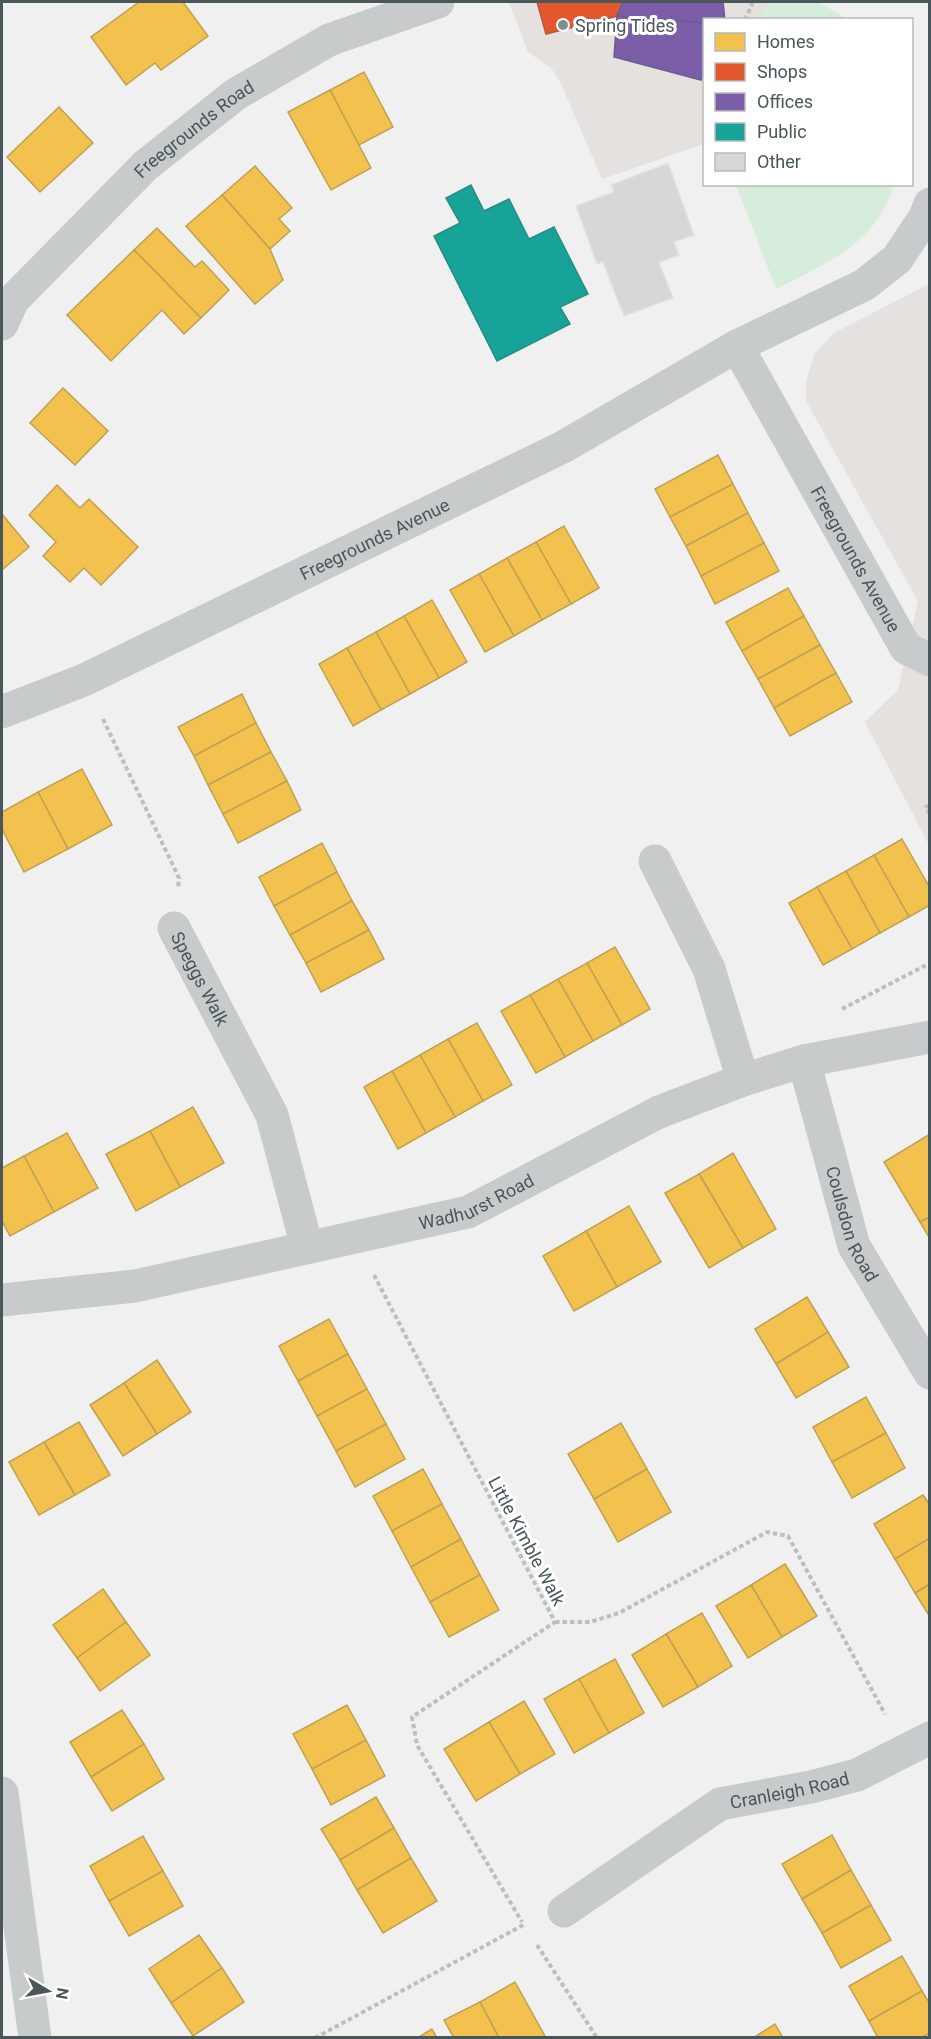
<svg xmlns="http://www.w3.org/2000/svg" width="931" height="2039" viewBox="0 0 931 2039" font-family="Roboto,sans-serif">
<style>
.commercial{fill:#e4e1df}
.green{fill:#d7eddb}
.homes{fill:#f2c14e;stroke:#bfa152;stroke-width:1.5}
.shops{fill:#e4572e;stroke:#b6573b;stroke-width:1.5}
.offices{fill:#7b5ea7;stroke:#6c5c90;stroke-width:1.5}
.public{fill:#17a398;stroke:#268c85;stroke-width:1.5}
.building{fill:#d6d8d8;stroke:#e2e2e3;stroke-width:1.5}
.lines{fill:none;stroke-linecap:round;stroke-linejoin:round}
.path{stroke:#b8c2bd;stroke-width:4;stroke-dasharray:4.5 3;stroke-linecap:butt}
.minor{stroke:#c8cbcb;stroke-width:33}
.poi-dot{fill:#838c8e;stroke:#fff;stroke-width:2}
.labels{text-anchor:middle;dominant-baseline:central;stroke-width:6;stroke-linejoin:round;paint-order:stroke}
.poi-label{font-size:18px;fill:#49565a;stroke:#fff;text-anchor:start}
.street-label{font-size:18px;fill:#49565a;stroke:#fff}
</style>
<rect width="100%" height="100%" fill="#f0f0f0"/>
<g class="commercial">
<polygon points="509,2 769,2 761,19 704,20 704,144 602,179 561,84 552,69 528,52"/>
<polygon points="929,284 929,845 865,722 898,690 918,601 806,401 806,381 815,353 834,333"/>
</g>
<g class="green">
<polygon points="769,2 819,2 847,19 761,19"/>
<path d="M736,185H894C877,243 826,264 776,289Z"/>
</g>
<g class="homes">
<polygon points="139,2 183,2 208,36 161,70 155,63 126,85 91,37"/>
<polygon points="364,72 393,127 359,145 330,90"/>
<polygon points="330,90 371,168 331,190 288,112"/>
<polygon points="59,107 93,143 40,192 7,157"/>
<polygon points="255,166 292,208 279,219 290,231 270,249 222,195"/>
<polygon points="222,195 270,249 283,280 255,304 186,226"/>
<polygon points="157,228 195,267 202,261 229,290 201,318 134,250"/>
<polygon points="134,250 201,318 184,334 162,310 111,361 67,315"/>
<polygon points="63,388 108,431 75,465 30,423"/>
<polygon points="718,455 733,484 670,517 655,489"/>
<polygon points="733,484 748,513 686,546 670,517"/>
<polygon points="57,485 80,508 89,499 138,547 101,585 84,568 70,582 43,556 56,542 29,515"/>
<polygon points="748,513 764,543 701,576 686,546"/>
<polygon points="2,514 29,547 2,570"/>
<polygon points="564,526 599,588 571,604 536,542"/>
<polygon points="536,542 571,604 542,620 507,558"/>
<polygon points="764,543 779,571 715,604 701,576"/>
<polygon points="507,558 542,620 514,636 479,574"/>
<polygon points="479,574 514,636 485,652 450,590"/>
<polygon points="788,588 804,616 742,651 726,622"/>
<polygon points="432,600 467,662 439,678 404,616"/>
<polygon points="404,616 439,678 410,694 376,632"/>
<polygon points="804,616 820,645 758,679 742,651"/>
<polygon points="376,632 410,694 381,710 347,648"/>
<polygon points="820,645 836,673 774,708 758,679"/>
<polygon points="347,648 381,710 353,726 319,664"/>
<polygon points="836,673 852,702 790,736 774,708"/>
<polygon points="242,694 256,723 194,756 178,727"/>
<polygon points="256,723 271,752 208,785 194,756"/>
<polygon points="271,752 287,781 223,814 208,785"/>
<polygon points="82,769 112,825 68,849 38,792"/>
<polygon points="287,781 301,810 238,843 223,814"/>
<polygon points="38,792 68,849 24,872 2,829 2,812"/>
<polygon points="902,839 930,888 930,905 909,917 874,855"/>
<polygon points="322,843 337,872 274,906 259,877"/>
<polygon points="874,855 909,917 880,933 846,871"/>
<polygon points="846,871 880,933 852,949 817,887"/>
<polygon points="337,872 352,901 290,935 274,906"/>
<polygon points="817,887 852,949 823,965 789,903"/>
<polygon points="352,901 369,930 306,963 290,935"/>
<polygon points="369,930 384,959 321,992 306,963"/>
<polygon points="615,947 650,1009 622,1025 587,963"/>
<polygon points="587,963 622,1025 593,1041 558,979"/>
<polygon points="558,979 593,1041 565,1057 530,995"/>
<polygon points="530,995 565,1057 536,1073 501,1011"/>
<polygon points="477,1023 512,1085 483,1101 448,1039"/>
<polygon points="448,1039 483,1101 455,1117 420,1055"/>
<polygon points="420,1055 455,1117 426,1133 392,1071"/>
<polygon points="392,1071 426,1133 398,1149 364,1087"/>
<polygon points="193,1107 224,1163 180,1187 150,1131"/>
<polygon points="150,1131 180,1187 136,1211 106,1154"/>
<polygon points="67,1133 98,1188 54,1212 24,1156"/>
<polygon points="930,1134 930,1217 920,1222 884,1162"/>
<polygon points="733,1153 776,1229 743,1248 699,1174"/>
<polygon points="24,1156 54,1212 10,1236 2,1221 2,1168"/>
<polygon points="699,1174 743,1248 709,1268 665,1193"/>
<polygon points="629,1206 661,1262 617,1287 586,1231"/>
<polygon points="930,1217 930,1239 920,1222"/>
<polygon points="586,1231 617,1287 574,1311 543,1256"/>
<polygon points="807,1297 828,1332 776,1364 755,1329"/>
<polygon points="329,1319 348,1354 298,1381 279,1346"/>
<polygon points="828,1332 849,1367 796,1398 776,1364"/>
<polygon points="348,1354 367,1389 317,1416 298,1381"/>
<polygon points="157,1360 191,1412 157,1434 124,1383"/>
<polygon points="124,1383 157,1434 123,1456 90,1405"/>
<polygon points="367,1389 386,1424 336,1451 317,1416"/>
<polygon points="866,1397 886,1433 832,1462 813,1427"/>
<polygon points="79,1422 110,1475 75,1495 44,1442"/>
<polygon points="621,1423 647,1469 594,1499 568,1454"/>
<polygon points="386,1424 405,1459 355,1487 336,1451"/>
<polygon points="886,1433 905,1468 852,1498 832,1462"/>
<polygon points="44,1442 75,1495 39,1515 9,1462"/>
<polygon points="423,1469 442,1504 392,1531 373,1496"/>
<polygon points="647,1469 671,1512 618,1542 594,1499"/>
<polygon points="923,1495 930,1505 930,1538 895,1559 874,1524"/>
<polygon points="442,1504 461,1539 411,1567 392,1531"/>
<polygon points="930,1538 930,1584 915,1593 895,1559"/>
<polygon points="461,1539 480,1575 430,1602 411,1567"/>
<polygon points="785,1564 817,1616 782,1637 751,1585"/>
<polygon points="480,1575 499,1610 449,1637 430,1602"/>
<polygon points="930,1584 930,1617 915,1593"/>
<polygon points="751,1585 782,1637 748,1658 716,1606"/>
<polygon points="103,1589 126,1622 77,1658 53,1625"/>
<polygon points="702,1613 732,1666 698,1687 666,1634"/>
<polygon points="126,1622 150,1655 100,1691 77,1658"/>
<polygon points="666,1634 698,1687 663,1707 632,1655"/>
<polygon points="615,1659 644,1713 609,1733 579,1679"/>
<polygon points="579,1679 609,1733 574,1753 544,1699"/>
<polygon points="524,1701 555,1754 520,1774 489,1722"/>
<polygon points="347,1705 366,1740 312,1769 293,1734"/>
<polygon points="122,1710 144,1744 91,1777 70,1742"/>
<polygon points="489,1722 520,1774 476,1801 444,1749"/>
<polygon points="366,1740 385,1776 331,1805 312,1769"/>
<polygon points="144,1744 164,1779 112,1811 91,1777"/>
<polygon points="376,1797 394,1828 340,1860 321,1829"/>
<polygon points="394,1828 411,1858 357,1890 340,1860"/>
<polygon points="832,1835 851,1870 802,1899 782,1864"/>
<polygon points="143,1836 163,1871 109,1901 90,1866"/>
<polygon points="411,1858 437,1901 383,1933 357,1890"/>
<polygon points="851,1870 871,1905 822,1933 802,1899"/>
<polygon points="163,1871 183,1906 129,1936 109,1901"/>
<polygon points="871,1905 891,1940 841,1968 822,1933"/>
<polygon points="199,1935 222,1968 171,2003 149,1969"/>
<polygon points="902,1956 922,1991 869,2021 849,1986"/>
<polygon points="222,1968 244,2002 193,2036 171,2003"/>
<polygon points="515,1982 545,2036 542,2038 499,2038 480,2002"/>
<polygon points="922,1991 930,2004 930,2033 921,2038 878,2038 869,2021"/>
<polygon points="480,2002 499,2038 454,2038 444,2020"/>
<polygon points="775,2024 783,2038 753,2038"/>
<polygon points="432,2029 437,2038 417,2038"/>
</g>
<polygon class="shops" points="537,2 623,2 617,16 546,34"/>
<g class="offices">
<polygon points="623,2 723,2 725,20 704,20 704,23 617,16"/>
<polygon points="617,16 704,23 704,71 701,80 614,57"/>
</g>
<polygon class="public" points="471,185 484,211 509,199 529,239 554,227 588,294 560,307 570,324 497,361 434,236 460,223 446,198"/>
<polygon class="building" points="668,163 694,235 674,242 679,255 659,262 673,298 624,316 603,262 597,264 576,206 614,192 611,185"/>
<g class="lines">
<g class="path">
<polyline points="745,20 753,2"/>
<polyline points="103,719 179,878 178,889"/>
<polyline points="930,805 926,807 930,814"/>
<polyline points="842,1009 930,963"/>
<polyline points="374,1275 555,1622 412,1717 417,1745 522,1922"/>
<polyline points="555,1622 590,1622 619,1613 767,1532 788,1536 885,1714"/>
<polyline points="537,1945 597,2038"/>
<polyline points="315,2038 525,1924"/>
</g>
<g class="minor">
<path id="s1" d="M2,324L13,300L146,165L236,94L329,40L438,2"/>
<path id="s2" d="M737,346L906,648L930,660"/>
<path id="s3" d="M2,712L84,680L563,447L737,346L864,285L897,259L925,217L930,204"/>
<polyline points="655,861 709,969 743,1080"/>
<path id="s4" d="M174,928L272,1115L307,1247"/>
<path id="s5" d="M804,1061L854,1246L930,1373"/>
<path id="s6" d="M2,1300L135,1286L468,1212L659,1112L743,1080L804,1061L930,1037"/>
<polyline points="2,1793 35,2038"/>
<path id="s7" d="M564,1911L720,1804L811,1787L857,1775L930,1738"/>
</g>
</g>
<circle class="poi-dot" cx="563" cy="25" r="6"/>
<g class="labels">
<g class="poi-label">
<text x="575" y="25">Spring Tides</text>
</g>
<g class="street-label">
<text stroke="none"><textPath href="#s1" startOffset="276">Freegrounds Road</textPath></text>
<text stroke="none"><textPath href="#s3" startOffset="411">Freegrounds Avenue</textPath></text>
<text stroke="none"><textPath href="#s2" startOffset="244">Freegrounds Avenue</textPath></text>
<text stroke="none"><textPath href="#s4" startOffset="57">Speggs Walk</textPath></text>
<text stroke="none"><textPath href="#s6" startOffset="486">Wadhurst Road</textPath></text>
<text stroke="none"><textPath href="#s5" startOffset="170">Coulsdon Road</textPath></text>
<text transform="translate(527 1541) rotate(62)">Little Kimble Walk</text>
<text stroke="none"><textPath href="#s7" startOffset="260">Cranleigh Road</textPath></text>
</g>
</g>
<rect width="931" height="2039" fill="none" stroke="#49565a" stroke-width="6"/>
<rect x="703" y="18" width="210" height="168" fill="#ffffff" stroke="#b6bbbd" stroke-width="1.5"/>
<rect x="715" y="33" width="30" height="18" fill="#f2c14e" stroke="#b6bbbd" stroke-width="1.5"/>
<text x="757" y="48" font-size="18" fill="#49565a">Homes</text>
<rect x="715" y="63" width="30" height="18" fill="#e4572e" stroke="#b6bbbd" stroke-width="1.5"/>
<text x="757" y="78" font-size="18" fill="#49565a">Shops</text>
<rect x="715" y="93" width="30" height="18" fill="#7b5ea7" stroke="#b6bbbd" stroke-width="1.5"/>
<text x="757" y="108" font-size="18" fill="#49565a">Offices</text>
<rect x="715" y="123" width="30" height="18" fill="#17a398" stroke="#b6bbbd" stroke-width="1.5"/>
<text x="757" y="138" font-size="18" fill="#49565a">Public</text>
<rect x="715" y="153" width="30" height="18" fill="#d6d8d8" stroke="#b6bbbd" stroke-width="1.5"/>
<text x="757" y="168" font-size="18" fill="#49565a">Other</text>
<g transform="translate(48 1991) rotate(100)" stroke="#ffffff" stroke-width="4.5" paint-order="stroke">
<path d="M0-4.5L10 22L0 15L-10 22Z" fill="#49565a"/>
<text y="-9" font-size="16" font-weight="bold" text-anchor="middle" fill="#49565a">N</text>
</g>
</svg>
